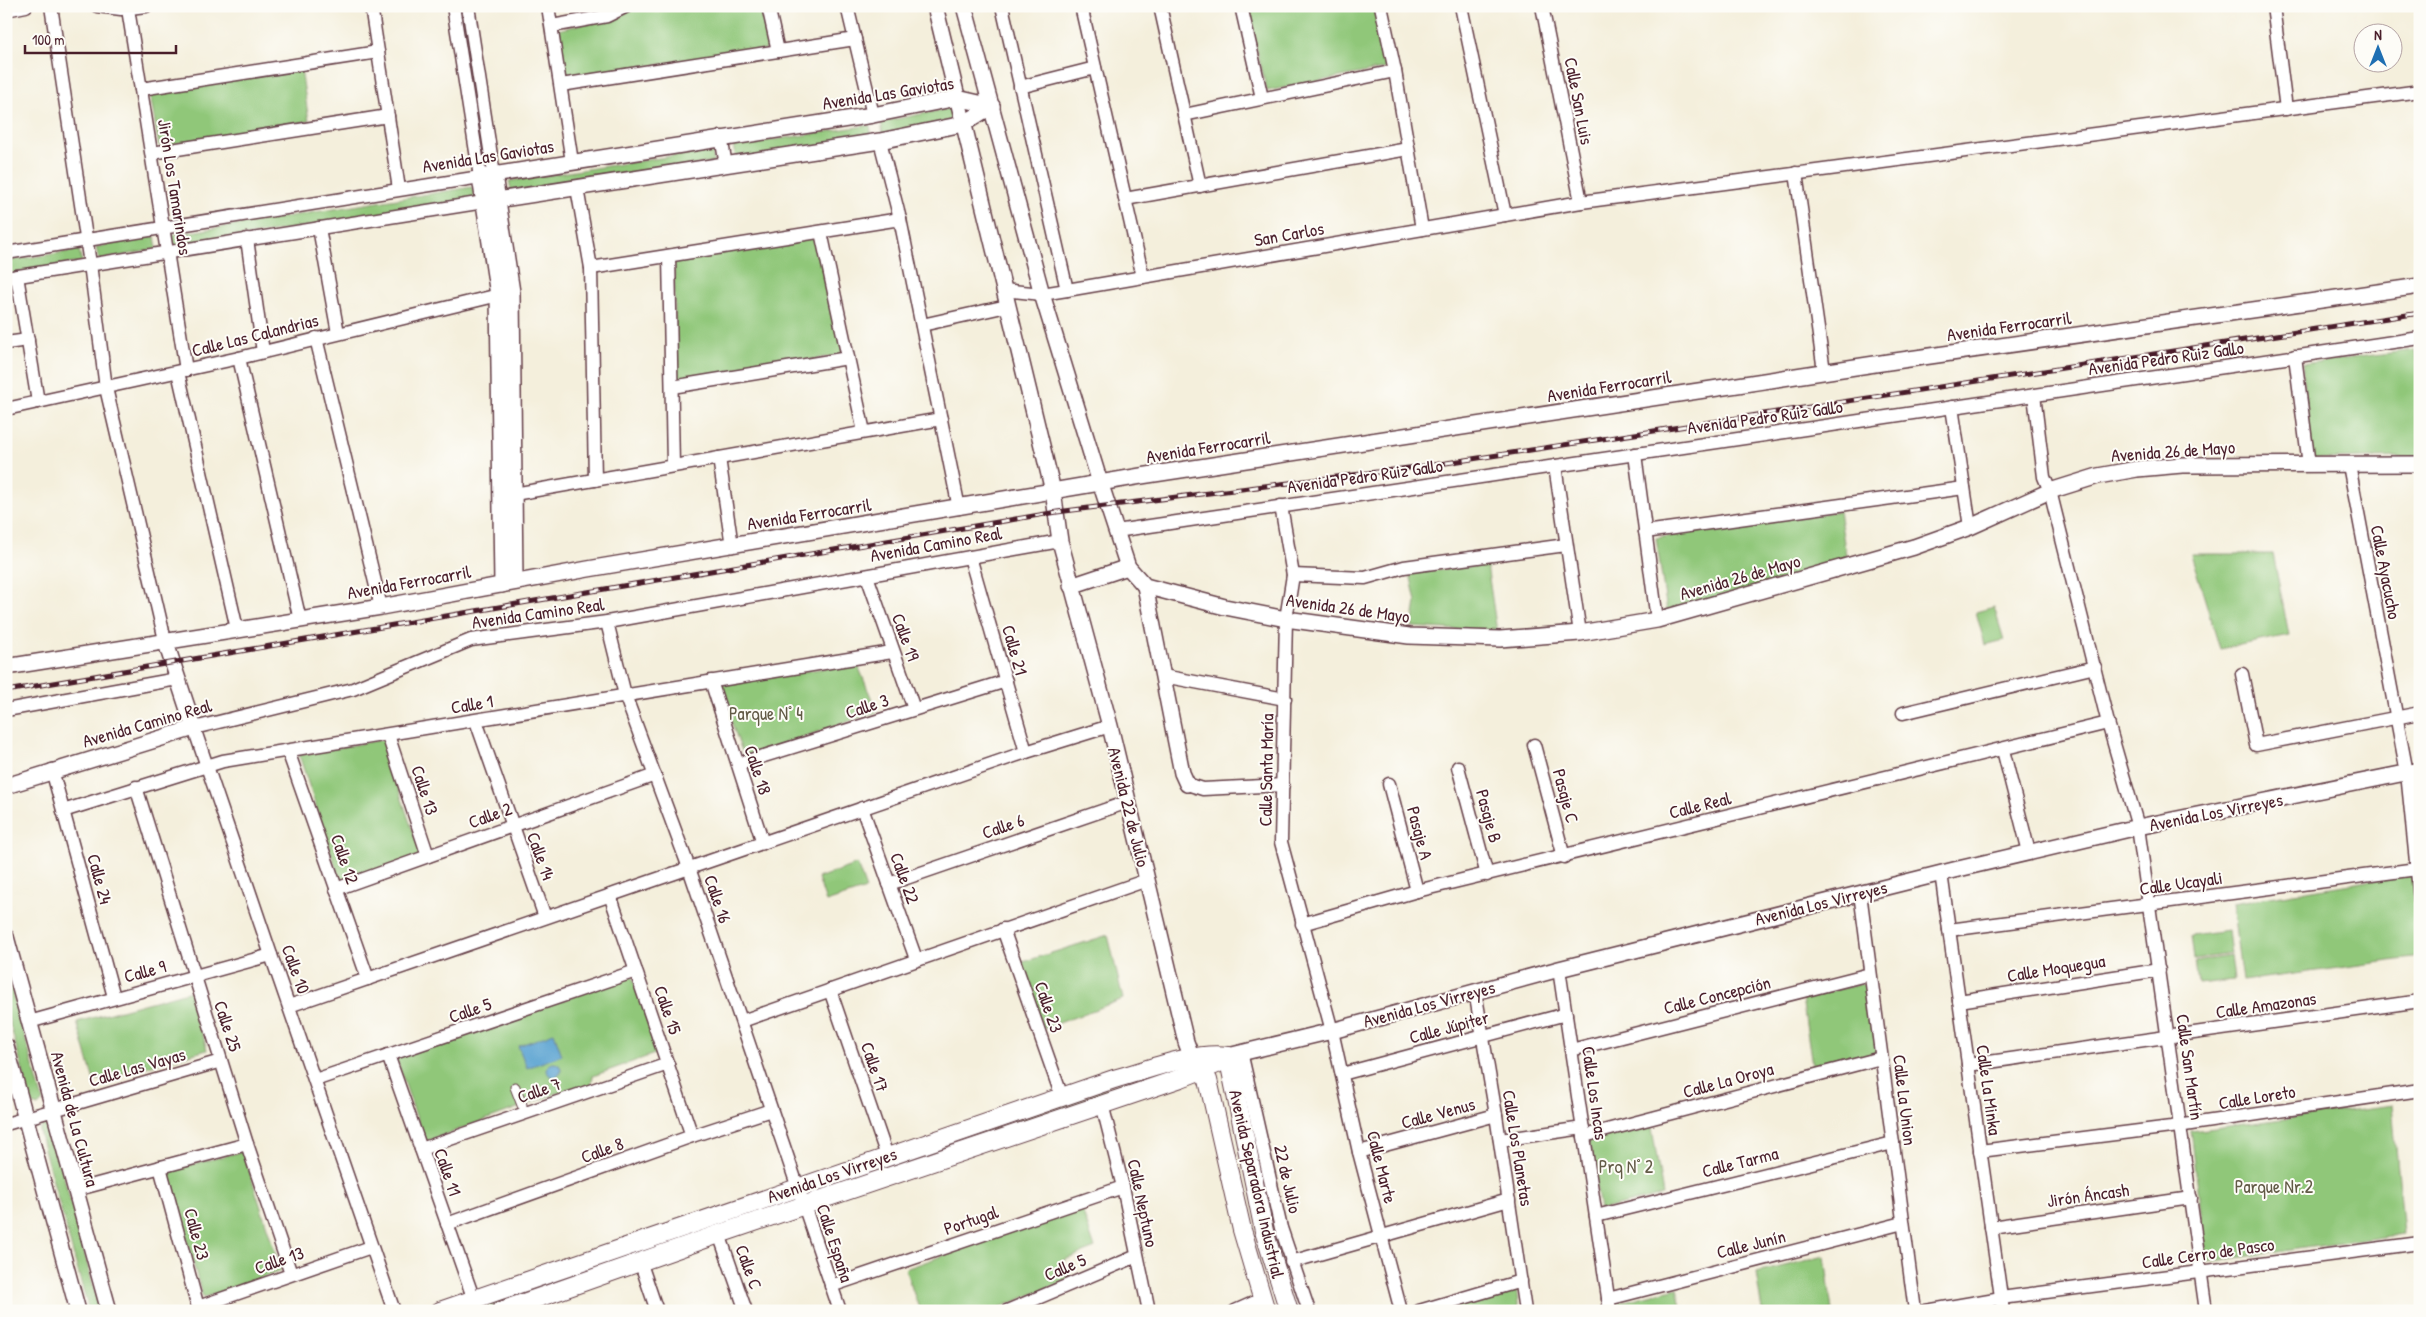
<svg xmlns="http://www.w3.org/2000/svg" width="2426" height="1317" viewBox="0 0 2426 1317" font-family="'Patrick Hand',sans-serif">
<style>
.green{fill:#90c779;stroke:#6d7352}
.water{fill:#5aa3d1;stroke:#52617e}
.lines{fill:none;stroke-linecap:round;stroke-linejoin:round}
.pedestrian-casing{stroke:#643e46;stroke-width:11}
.minor-casing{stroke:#643e46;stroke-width:15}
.tertiary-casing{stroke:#643e46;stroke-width:18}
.secondary-casing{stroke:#643e46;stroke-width:20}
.pedestrian{stroke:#fff;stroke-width:9}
.minor{stroke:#fff;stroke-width:12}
.tertiary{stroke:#fff;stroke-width:15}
.secondary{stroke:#fff;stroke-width:18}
.rail-casing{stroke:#4a1f2b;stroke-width:5}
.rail{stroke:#fdfcf7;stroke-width:3;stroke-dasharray:9;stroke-linecap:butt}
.labels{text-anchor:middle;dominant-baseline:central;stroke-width:4;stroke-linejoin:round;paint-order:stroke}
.street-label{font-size:18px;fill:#4a1f2b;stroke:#fdfcf7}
.park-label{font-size:18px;fill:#625a46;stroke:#fdfcf7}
</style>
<rect width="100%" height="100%" fill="#fdfcf7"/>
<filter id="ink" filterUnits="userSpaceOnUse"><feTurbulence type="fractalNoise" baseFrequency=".02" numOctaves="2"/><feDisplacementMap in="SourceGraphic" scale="10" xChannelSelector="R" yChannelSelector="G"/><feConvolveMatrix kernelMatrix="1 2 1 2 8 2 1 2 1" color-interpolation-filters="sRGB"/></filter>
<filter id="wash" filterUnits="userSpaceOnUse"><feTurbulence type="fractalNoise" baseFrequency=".0096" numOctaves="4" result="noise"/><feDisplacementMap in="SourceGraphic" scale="20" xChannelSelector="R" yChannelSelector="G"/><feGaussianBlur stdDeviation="1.12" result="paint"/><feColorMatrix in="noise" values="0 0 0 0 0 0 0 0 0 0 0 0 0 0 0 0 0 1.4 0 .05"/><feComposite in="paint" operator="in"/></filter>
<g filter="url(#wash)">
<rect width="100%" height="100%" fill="#f4efdc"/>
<g class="green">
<polygon points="637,6 763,6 772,45 770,49 565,78 558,30 622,14"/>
<polygon points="1246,6 1376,6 1388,68 1267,91"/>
<polygon points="301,69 309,121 159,146 150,94"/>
<polygon points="952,108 954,120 883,134 881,122"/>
<polygon points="870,125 872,138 736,159 733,146"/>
<polygon points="712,150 714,162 512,194 509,181"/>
<polygon points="472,187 475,200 175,247 172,235"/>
<polygon points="814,235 818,239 844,351 839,355 679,381 676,379 674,264 677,259"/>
<polygon points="155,236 157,249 99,260 96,247"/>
<polygon points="79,250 82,262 6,274 6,261"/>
<polygon points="2415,350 2420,384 2420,457 2313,459 2302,364"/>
<polygon points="1839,511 1847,562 1667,611 1656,538"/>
<polygon points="2191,554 2273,554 2289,635 2220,649"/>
<polygon points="1487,565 1497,632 1412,627 1416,602 1410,573"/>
<polygon points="1994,607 2004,640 1985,645 1976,612"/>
<polygon points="857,663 877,712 744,757 718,685"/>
<polygon points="386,739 392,770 421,855 341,883 299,755"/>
<polygon points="857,864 866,889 826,902 818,878"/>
<polygon points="2412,874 2416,878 2420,918 2420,957 2242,981 2232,903"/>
<polygon points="2228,931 2231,954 2194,959 2191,936"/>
<polygon points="1108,935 1123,999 1043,1029 1020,963"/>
<polygon points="2231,956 2234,980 2198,984 2195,961"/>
<polygon points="6,970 43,1101 38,1106 32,1104 6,1010"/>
<polygon points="632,976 660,1052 593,1076 591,1086 580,1090 569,1089 425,1142 396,1058"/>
<polygon points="1861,984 1865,984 1877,1051 1875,1056 1813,1071 1802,998"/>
<polygon points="191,991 207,1050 94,1081 77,1022"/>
<polygon points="1161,1069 1165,1078 818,1198 816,1190"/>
<polygon points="2392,1105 2404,1234 2207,1262 2191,1131"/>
<polygon points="1651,1122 1663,1195 1600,1210 1589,1138"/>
<polygon points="45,1124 50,1125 100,1311 89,1311 39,1131 41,1126"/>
<polygon points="243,1151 281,1271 203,1298 167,1171"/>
<polygon points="775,1204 778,1212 492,1311 461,1311"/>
<polygon points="1081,1207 1095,1248 1062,1261 1070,1279 991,1311 920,1311 905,1269"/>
<polygon points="1825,1256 1832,1311 1762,1311 1756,1273"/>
<polygon points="1516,1288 1519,1311 1438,1311"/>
<polygon points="1677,1288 1682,1311 1614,1311 1617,1303"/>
</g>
<g class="water">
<polygon points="554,1033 562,1055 527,1068 518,1046"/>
<circle cx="554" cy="1070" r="7"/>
</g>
</g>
<g filter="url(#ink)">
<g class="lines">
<g class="pedestrian-casing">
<polyline id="pedestrian" points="515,1087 522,1105"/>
</g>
<g class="minor-casing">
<g id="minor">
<polyline points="51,6 90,264 106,388 165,640"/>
<polyline points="97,6 121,9 146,6"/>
<polyline points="371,6 399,189"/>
<polyline points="468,6 494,175"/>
<polyline points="548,6 572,162"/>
<polyline points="768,6 778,51"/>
<polyline points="847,6 873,115"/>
<polyline points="1002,6 1067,290"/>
<polyline points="1081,6 1143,277"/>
<polyline points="1160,6 1200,186"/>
<polyline points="1241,6 1262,98"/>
<polyline points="1381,6 1395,71 1422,229"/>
<polyline points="1461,6 1505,215"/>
<polyline points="1542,6 1581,202"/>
<polyline points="2273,6 2286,109"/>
<polyline points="128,9 186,370"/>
<polyline points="6,10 26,6"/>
<polyline points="552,26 607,16 627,6"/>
<polyline points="561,85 855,39"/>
<polyline points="1020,87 1095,68"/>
<polyline points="141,89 378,52"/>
<polyline points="1184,115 1395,71"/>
<polyline points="721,137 726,165"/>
<polyline points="880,141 900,219 959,508"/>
<polyline points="152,153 388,116"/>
<polyline points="1796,173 1824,371"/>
<polyline points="577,188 591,268 595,480"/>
<polyline points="1125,199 1408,149"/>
<polyline points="319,228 338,333"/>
<polyline points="821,232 864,432"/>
<polyline points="247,239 263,352"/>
<polyline points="6,253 480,177 453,6"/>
<polyline points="669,256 673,466"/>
<polyline points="591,268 900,219"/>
<polyline points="17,276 38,402"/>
<polyline points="6,278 484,202"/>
<polyline points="1003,290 1042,294 1067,290 1581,202 2420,91"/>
<polyline points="922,325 1007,306"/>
<polyline points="316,338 381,607"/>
<polyline points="6,343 28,340"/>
<polyline points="2295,356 2309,465"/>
<polyline points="239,358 300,620"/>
<polyline points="178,372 237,629"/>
<polyline points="672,387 848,358"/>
<polyline points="2034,395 2044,477 2050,491 2108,723 2138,827 2206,1311"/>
<polyline points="1952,407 1970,527"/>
<polyline points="6,409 239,358 507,293"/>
<polyline points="1635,454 1657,620"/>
<polyline points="719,458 732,546"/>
<polyline points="2349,465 2407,773 2420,901"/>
<polyline points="1555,466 1580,633"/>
<polyline points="514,494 941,419"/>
<polyline points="1281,506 1293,575 1286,619 1281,842 1332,1031 1359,1152 1401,1311"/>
<polyline points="1116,531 2420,338"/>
<polyline points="1645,532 1964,488"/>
<polyline points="970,557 1026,752"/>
<polyline points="1293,575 1365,578 1404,567 1566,545"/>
<polyline points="867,576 914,709"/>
<polyline points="607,622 625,695 689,868 840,1311"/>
<polyline points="2242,674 2256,745 2420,713"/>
<polyline points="1163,676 1285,699"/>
<polyline points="711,681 763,843"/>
<polyline points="6,710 177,679"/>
<polyline points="1903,713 2095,667"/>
<polyline points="476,721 545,917"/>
<polyline points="388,735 428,856"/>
<polyline points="1534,745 1564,857"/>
<polyline points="2003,750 2029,852"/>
<polyline points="288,751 368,979"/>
<polyline points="738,764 1006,681"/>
<polyline points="1458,767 1487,875"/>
<polyline points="52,770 114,997"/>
<polyline points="1187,784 1203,789 1283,785"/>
<polyline points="1389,784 1417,891"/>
<polyline points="136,787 247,1144 291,1274"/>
<polyline points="862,808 916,959"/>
<polyline points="63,811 223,761 892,652"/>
<polyline points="1941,873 2003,1311"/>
<polyline points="889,884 1128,802"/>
<polyline points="336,889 655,775"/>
<polyline points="1860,893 1915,1311"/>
<polyline points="610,895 692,1136"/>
<polyline points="1302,924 1417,891 2108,723"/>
<polyline points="1003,929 1062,1097"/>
<polyline points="1949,930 2417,869"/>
<polyline points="1559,969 1610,1311"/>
<polyline points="830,990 887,1156"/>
<polyline points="1475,991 1496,1115 1525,1311"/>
<polyline points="1959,1001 2159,970"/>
<polyline points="289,1006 1026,752 1110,726"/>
<polyline points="742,1021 1147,880"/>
<polyline points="29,1022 271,955"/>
<polyline points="1571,1050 1870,974"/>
<polyline points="1241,1052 1281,1228 1309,1311"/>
<polyline points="388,1055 474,1300"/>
<polyline points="1968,1065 2420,1001"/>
<polyline points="1342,1074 1566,1014"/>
<polyline points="315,1080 636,971"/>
<polyline points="1102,1104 1123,1187 1149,1311"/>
<polyline points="6,1124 221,1061"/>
<polyline points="1584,1136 1881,1058"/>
<polyline points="1500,1140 1583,1128"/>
<polyline points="421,1149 668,1064"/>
<polyline points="1980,1151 2171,1127 2420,1090"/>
<polyline points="1359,1152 1496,1115"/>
<polyline points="160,1167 199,1311"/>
<polyline points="75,1190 247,1144"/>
<polyline points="1596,1216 1893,1143"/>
<polyline points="447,1224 692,1136 771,1110"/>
<polyline points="1991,1227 2191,1198"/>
<polyline points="719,1234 746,1311"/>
<polyline points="640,1261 657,1311"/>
<polyline points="1291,1262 1509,1200"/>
<polyline points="831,1286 1123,1187"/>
<polyline points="1608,1299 1903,1223"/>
<polyline points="198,1307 371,1247"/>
<polyline points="394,1311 271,955 194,728 353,689 471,640 607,622 1060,541"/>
<polyline points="1007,1311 1137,1256"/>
<polyline points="1235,1311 1262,1299"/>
<polyline points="1419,1311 1521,1281"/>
<polyline points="1926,1311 2001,1298 2420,1243"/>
</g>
</g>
<g class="tertiary-casing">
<g id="tertiary">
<polyline points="935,6 1053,491 1060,541 1110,726 1186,1042 1192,1058"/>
<polyline points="964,6 1042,294 1097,473 1128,567 1145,586 1225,607 1286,619 1409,636 1500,639 1580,633 1657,620 1914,547 1970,527 2050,491 2098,476 2137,469 2182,465 2420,464"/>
<polyline points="494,175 512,292 515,582"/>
<polyline points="484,202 880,141 963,124 992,106"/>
<polyline points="502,585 498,295 480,177 873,115 957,98 992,106"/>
<polyline points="1071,586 1128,567"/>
<polyline points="1145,586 1182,773 1187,784"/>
<polyline points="6,667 381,607 588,569 1141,476 1888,362 2420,286"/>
<polyline points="6,786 194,728 165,640"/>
<polyline points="6,937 109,1311"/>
<polyline points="6,1046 78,1311"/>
<polyline points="1228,1056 1332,1031 1559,969 1954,870 2138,827 2420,770"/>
</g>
</g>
<g class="secondary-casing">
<g id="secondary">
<polyline points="1228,1056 1264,1231 1289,1311"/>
<polyline points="1196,1062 1208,1080 1242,1230 1266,1311"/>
<path d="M440,1311L1114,1079C1148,1070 1193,1051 1228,1056"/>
<polyline points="501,1311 719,1234 1181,1078 1217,1064 1228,1056"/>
</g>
</g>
<use href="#pedestrian" class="pedestrian"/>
<use href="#minor" class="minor"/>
<use href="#tertiary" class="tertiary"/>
<use href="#secondary" class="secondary"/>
<g class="rail-casing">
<polyline id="rail" points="6,691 1057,512 1433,465 2420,313"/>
</g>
<use href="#rail" class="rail"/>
</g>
</g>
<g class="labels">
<g class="street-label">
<text transform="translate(888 93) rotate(-9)">Avenida Las Gaviotas</text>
<text transform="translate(1579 101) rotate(79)">Calle San Luis</text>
<text transform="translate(488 156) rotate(-9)">Avenida Las Gaviotas</text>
<text transform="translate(175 187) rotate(81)">Jirón Los Tamarindos</text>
<text transform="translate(1289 234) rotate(-10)">San Carlos</text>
<text transform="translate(2009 326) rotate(-8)">Avenida Ferrocarril</text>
<text transform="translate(255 335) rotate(-14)">Calle Las Calandrias</text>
<text transform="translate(2166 358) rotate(-8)">Avenida Pedro Ruiz Gallo</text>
<text transform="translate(1609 386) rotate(-9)">Avenida Ferrocarril</text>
<text transform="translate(1765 417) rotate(-8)">Avenida Pedro Ruiz Gallo</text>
<text transform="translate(1208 447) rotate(-9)">Avenida Ferrocarril</text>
<text transform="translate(2173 451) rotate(-4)">Avenida 26 de Mayo</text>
<text transform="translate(1365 476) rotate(-8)">Avenida Pedro Ruiz Gallo</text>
<text transform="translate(809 514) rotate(-9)">Avenida Ferrocarril</text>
<text transform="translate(936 544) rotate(-10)">Avenida Camino Real</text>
<text transform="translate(2386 572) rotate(79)">Calle Ayacucho</text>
<text transform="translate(1740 577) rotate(-16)">Avenida 26 de Mayo</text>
<text transform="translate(409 582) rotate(-10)">Avenida Ferrocarril</text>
<text transform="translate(1348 608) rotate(8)">Avenida 26 de Mayo</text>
<text transform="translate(538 613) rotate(-8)">Avenida Camino Real</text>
<text transform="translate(906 637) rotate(70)">Calle 19</text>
<text transform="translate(1015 650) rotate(74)">Calle 21</text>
<text transform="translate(472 704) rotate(-9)">Calle 1</text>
<text transform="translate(867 706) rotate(-18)">Calle 3</text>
<text transform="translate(147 723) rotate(-16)">Avenida Camino Real</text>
<text transform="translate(758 770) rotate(72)">Calle 18</text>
<text transform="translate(1266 770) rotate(-89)">Calle Santa María</text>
<text transform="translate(425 790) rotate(72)">Calle 13</text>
<text transform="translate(1566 796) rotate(75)">Pasaje C</text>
<text transform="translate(1700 805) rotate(-14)">Calle Real</text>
<text transform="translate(1129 807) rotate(76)">Avenida 22 de Julio</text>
<text transform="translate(2216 812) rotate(-11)">Avenida Los Virreyes</text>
<text transform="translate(490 815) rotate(-20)">Calle 2</text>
<text transform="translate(1489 816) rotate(75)">Pasaje B</text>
<text transform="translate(1003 826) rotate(-19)">Calle 6</text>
<text transform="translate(1420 833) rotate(75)">Pasaje A</text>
<text transform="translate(541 856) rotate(70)">Calle 14</text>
<text transform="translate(345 859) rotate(71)">Calle 12</text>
<text transform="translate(905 878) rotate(70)">Calle 22</text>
<text transform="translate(100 879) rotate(75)">Calle 24</text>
<text transform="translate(2181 883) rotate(-8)">Calle Ucayali</text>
<text transform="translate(718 899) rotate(71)">Calle 16</text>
<text transform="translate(1821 903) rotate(-14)">Avenida Los Virreyes</text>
<text transform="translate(2056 968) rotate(-9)">Calle Moquegua</text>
<text transform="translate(296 969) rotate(70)">Calle 10</text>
<text transform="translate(145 971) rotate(-15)">Calle 9</text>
<text transform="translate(1717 995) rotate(-14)">Calle Concepción</text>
<text transform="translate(1429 1004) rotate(-15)">Avenida Los Virreyes</text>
<text transform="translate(2266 1005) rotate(-8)">Calle Amazonas</text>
<text transform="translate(1049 1007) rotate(71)">Calle 23</text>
<text transform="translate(470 1010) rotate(-19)">Calle 5</text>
<text transform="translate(668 1010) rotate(71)">Calle 15</text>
<text transform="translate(228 1026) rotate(72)">Calle 25</text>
<text transform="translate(1449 1027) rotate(-15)">Calle Júpiter</text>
<text transform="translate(137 1067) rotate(-16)">Calle Las Vayas</text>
<text transform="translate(875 1067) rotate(71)">Calle 17</text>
<text transform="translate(2190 1067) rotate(82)">Calle San Martín</text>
<text transform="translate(1728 1080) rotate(-15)">Calle La Oroya</text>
<text transform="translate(539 1090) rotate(-19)">Calle 7</text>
<text transform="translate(1989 1090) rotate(82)">Calle La Minka</text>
<text transform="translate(1595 1093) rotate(82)">Calle Los Incas</text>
<text transform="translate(2257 1097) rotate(-9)">Calle Loreto</text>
<text transform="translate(1905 1100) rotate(83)">Calle La Union</text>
<text transform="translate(1438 1113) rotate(-15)">Calle Venus</text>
<text transform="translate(75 1119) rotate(75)">Avenida de La Cultura</text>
<text transform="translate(1518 1148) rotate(81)">Calle Los Planetas</text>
<text transform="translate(602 1150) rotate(-20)">Calle 8</text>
<text transform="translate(1740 1162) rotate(-14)">Calle Tarma</text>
<text transform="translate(1382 1167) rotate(76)">Calle Marte</text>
<text transform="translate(448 1172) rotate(71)">Calle 11</text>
<text transform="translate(832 1175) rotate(-19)">Avenida Los Virreyes</text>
<text transform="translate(1288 1179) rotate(77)">22 de Julio</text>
<text transform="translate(1257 1184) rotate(77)">Avenida Separadora Industrial</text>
<text transform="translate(2088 1195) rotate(-8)">Jirón Áncash</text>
<text transform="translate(1143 1203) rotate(78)">Calle Neptuno</text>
<text transform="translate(971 1220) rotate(-19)">Portugal</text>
<text transform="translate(197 1234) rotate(75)">Calle 23</text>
<text transform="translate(835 1243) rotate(72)">Calle España</text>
<text transform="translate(1751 1244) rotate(-14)">Calle Junín</text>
<text transform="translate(2208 1253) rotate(-8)">Calle Cerro de Pasco</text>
<text transform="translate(279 1260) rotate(-19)">Calle 13</text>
<text transform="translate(749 1267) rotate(70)">Calle C</text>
<text transform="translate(1065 1267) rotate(-23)">Calle 5</text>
</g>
<g class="park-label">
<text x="766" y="713">Parque N° 4</text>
<text x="1626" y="1166">Prq N° 2</text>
<text x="2274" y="1186">Parque Nr.2</text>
</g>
</g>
<rect width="2426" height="1317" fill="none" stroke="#fdfcf7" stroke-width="25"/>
<g transform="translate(2378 48)"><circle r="24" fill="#fdfcf7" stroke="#b5a4a5"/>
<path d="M0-4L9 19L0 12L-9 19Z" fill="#1f6fb2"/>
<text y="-8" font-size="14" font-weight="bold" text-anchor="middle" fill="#4a1f2b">N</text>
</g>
<path d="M25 45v8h151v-8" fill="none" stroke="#4a1f2b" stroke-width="2.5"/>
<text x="32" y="45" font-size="15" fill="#4a1f2b" stroke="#fdfcf7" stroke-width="4" paint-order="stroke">100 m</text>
</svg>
